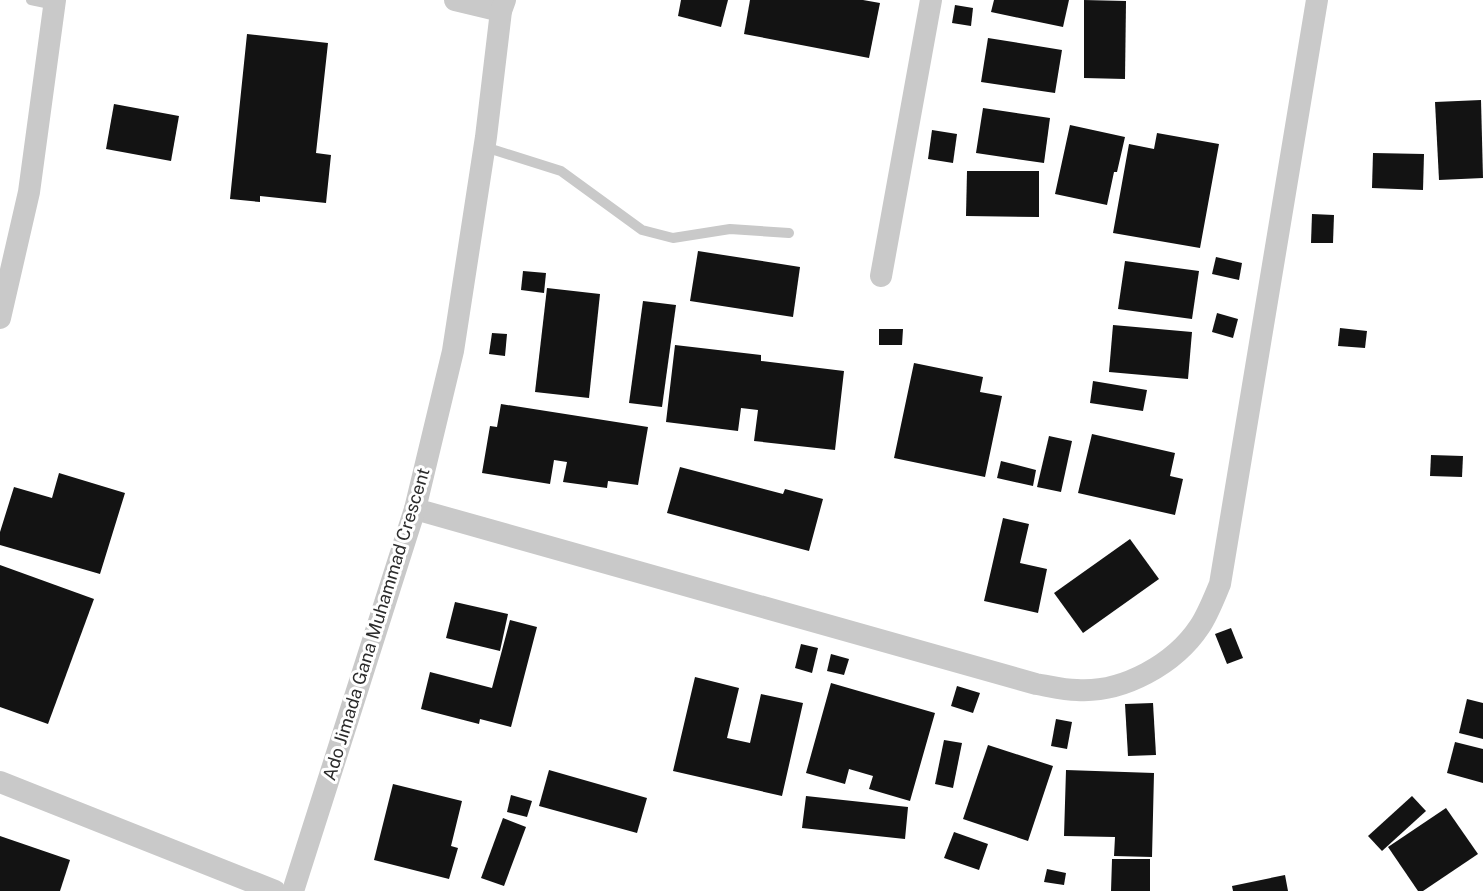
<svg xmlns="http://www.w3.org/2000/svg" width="1483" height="891" viewBox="0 0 1483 891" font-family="'Public Sans',sans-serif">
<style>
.building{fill:#131313}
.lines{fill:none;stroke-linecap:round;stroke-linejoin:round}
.service{stroke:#c9c9c9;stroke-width:10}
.minor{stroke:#c9c9c9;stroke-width:22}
.labels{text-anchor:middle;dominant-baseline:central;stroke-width:6;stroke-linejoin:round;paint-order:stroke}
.street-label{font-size:18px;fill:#2c2c2c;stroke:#fff}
</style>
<rect width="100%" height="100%" fill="#fff"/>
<g class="building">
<polygon points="681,0 728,0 721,27 678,16"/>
<polygon points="750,0 863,0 880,3 869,58 744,34"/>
<polygon points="994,0 1069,0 1063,27 991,12"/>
<polygon points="1084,0 1126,1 1125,79 1084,78"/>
<polygon points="955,5 973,8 971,26 952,23"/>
<polygon points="247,34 328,43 316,153 331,155 326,203 260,196 260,202 230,199"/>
<polygon points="988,38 1062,50 1055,93 981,82"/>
<polygon points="1481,100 1483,178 1439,180 1435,102"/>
<polygon points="114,104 179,116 171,161 106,149"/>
<polygon points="983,108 1050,118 1044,163 976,153"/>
<polygon points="1070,125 1125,137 1117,172 1114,172 1107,205 1055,194"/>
<polygon points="932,130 957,134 953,163 928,159"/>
<polygon points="1157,133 1219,144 1200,248 1113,233 1129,144 1154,149"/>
<polygon points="1373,153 1424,154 1423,190 1372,188"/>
<polygon points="967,171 1039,171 1039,217 966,216"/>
<polygon points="1312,214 1334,215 1333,243 1311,243"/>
<polygon points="698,251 800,267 793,317 690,301"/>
<polygon points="1216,257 1242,263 1239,280 1212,274"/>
<polygon points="1125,261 1199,271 1192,319 1118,309"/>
<polygon points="523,271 546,273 544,293 521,290"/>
<polygon points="547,288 600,294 589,398 535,392"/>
<polygon points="643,301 676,305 662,407 629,403"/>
<polygon points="1217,313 1238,319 1233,338 1212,332"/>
<polygon points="1113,325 1192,332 1188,379 1109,372"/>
<polygon points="1340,328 1367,331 1365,348 1338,346"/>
<polygon points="879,329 903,329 902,345 879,345"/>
<polygon points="492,333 507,334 505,356 489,354"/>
<polygon points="675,345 761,355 761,361 844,371 835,450 754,441 758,410 741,408 738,431 666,422"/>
<polygon points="914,363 983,377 980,392 1002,396 985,477 894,458"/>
<polygon points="1093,381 1147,390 1143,411 1090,403"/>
<polygon points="501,404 648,427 638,485 608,481 607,488 563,482 567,462 554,460 550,484 482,473 490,426 497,427"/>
<polygon points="1092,434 1175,453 1170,476 1183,479 1175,515 1078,493"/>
<polygon points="1049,436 1072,441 1061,492 1037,487"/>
<polygon points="1431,455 1463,456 1462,477 1430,476"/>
<polygon points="1001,461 1036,470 1033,486 997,478"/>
<polygon points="680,467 783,494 785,489 823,499 809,551 667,513"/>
<polygon points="59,473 125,493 100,574 0,545 0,532 14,487 52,498"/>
<polygon points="1003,518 1029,524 1020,563 1047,569 1038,613 984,601"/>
<polygon points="1130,539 1159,579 1083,633 1054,593"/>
<polygon points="0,565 94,599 48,724 0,707"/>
<polygon points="455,602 508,614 500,651 446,638"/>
<polygon points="510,620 537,627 511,727 480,719 479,724 421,709 430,672 492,688"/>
<polygon points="1231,628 1243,658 1227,664 1215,634"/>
<polygon points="801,644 818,648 812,673 795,668"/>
<polygon points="831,654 849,659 844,675 827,671"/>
<polygon points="695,677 739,688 727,738 750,743 761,694 803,703 782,796 673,771"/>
<polygon points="831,683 935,713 910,801 869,789 873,776 849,769 845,784 806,773"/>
<polygon points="957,686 980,693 973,713 951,706"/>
<polygon points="1467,699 1483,703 1483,739 1459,733"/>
<polygon points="1153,703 1156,755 1128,756 1125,704"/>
<polygon points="1056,719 1072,722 1067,749 1051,746"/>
<polygon points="944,740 962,743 953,788 935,784"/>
<polygon points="1455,742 1483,749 1483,783 1447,773"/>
<polygon points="988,745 1053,766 1028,841 963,819"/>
<polygon points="549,770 647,798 637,833 539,806"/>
<polygon points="1066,770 1154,773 1152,857 1114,856 1115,837 1064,836"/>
<polygon points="393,784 462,801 451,846 458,848 449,879 374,860"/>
<polygon points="511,795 532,801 527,817 507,812"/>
<polygon points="806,796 908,807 905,839 802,828"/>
<polygon points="1412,796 1426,811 1382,851 1368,836"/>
<polygon points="1446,808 1478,854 1423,891 1418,891 1388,847"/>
<polygon points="503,818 526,827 504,886 481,878"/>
<polygon points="954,832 988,844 979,870 944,858"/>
<polygon points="0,836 70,860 60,891 0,891"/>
<polygon points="1112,859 1150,859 1150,891 1111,891"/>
<polygon points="1047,869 1066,873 1064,885 1044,882"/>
<polygon points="1285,875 1288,891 1233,891 1232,886"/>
</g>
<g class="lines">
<g class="service">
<polyline points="31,0 55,5"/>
<polyline points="485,147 561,171 642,230 673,238 730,229 789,233"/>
</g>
<g class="minor">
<polyline points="455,0 501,11"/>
<polyline points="881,276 931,0"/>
<polyline points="0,318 29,192 55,0"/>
<path d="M415,509L1036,684C1049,686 1063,690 1077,690C1123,693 1175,664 1200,626C1208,614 1214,598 1220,584L1317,0"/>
<polyline points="0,782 275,891"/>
<polyline points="293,891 415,509 453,351 486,137 501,11 505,0"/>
</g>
</g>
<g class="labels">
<g class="street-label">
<text transform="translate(376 624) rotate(-73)">Ado Jimada Gana Muhammad Crescent</text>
</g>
</g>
</svg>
